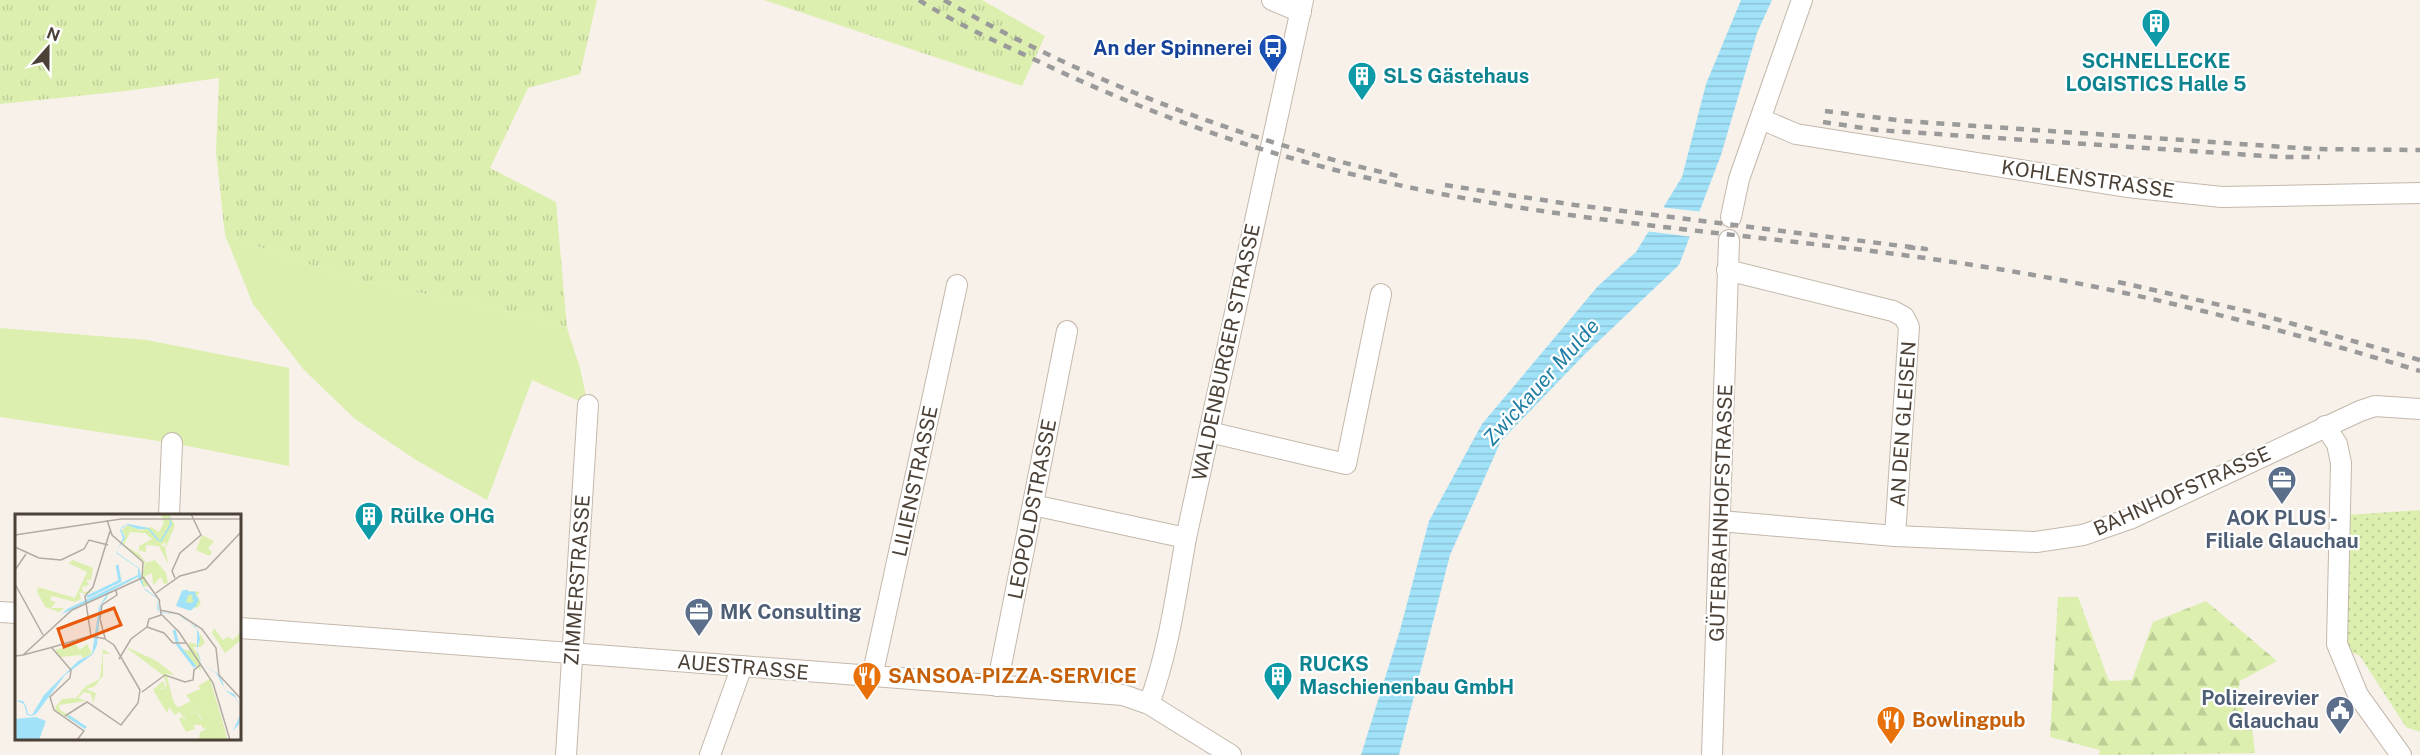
<svg xmlns="http://www.w3.org/2000/svg" width="2420" height="755" viewBox="0 0 2420 755" font-family="'Public Sans',sans-serif">
<style>
.grass{fill:url(#grass-tufts)}
.forest{fill:url(#forest-firs)}
.park{fill:url(#park-dots)}
.garden{fill:#dcefaf}
.water{fill:url(#water-rules)}
.pier{fill:#f7f1ea}
.lines{fill:none;stroke-linecap:round;stroke-linejoin:round}
.minor-casing{stroke:#c4b8ab;stroke-width:22}
.minor{stroke:#fff;stroke-width:20}
.rail{stroke:#9a9a9a;stroke-width:4.5;stroke-dasharray:8 8;stroke-linecap:butt}
.labels{text-anchor:middle;dominant-baseline:central;stroke-width:4.5;stroke-linejoin:round;paint-order:stroke}
.transit-label{font-size:20px;font-weight:bold;fill:#164399;stroke:#fff;text-anchor:end}
.culture-label{font-size:20px;font-weight:bold;fill:#0d838f;stroke:#fff;text-anchor:start}
.street-label{font-size:20px;fill:#4c4137;stroke:#fff}
.service-label{font-size:20px;font-weight:bold;fill:#4e5e75;stroke:#fff}
.food-label{font-size:20px;font-weight:bold;fill:#c56008;stroke:#fff;text-anchor:start}
.water-label{font-size:21px;font-style:italic;fill:#1e7ea3;stroke:#fff}
.inset-river{fill:none;stroke:#a1e2f9;stroke-width:3}
.inset-road{fill:none;stroke:#b3aba2;stroke-width:1.5}
.view{fill:#e8590c;fill-opacity:0.15;stroke:#e8590c;stroke-width:3}
.inset-edge{fill:none;stroke:#4c4137;stroke-width:3}
</style>
<defs>
<pattern id="grass-tufts" width="24" height="20" patternUnits="userSpaceOnUse" patternTransform="scale(1.5)"><rect width="24" height="20" fill="#dcefaf"/><path d="M3 7l-1-3M5 7V3M7 7l1-3M15 17l-1-3M17 17v-4M19 17l1-3" fill="none" stroke="#bece97"/></pattern>
<pattern id="forest-firs" width="22" height="20" patternUnits="userSpaceOnUse" patternTransform="scale(1.5)"><rect width="22" height="20" fill="#dcefaf"/><path d="M5 1l3.5 6h-7zM16 11l3.5 6h-7z" fill="#bece97"/></pattern>
<pattern id="park-dots" width="8" height="8" patternUnits="userSpaceOnUse" patternTransform="scale(1.5)"><rect width="8" height="8" fill="#dcefaf"/><path d="M2 2h.1M6 6h.1" fill="none" stroke="#bece97" stroke-width="1.8" stroke-linecap="round"/></pattern>
<pattern id="water-rules" width="6" height="5" patternUnits="userSpaceOnUse" patternTransform="scale(1.5)"><rect width="6" height="5" fill="#a1e2f9"/><path d="M0 2.5h6" fill="none" stroke="#8cc3d6"/></pattern>
</defs>
<rect width="100%" height="100%" fill="#f7f1ea"/>
<g class="grass">
<polygon points="0,0 597,0 580,74 528,88 490,168 556,202 567,328 493,308 348,278 225,235 216,152 219,78 126,91 0,104"/>
<polygon points="764,0 982,0 1045,36 1022,86"/>
</g>
<polygon class="forest" points="2058,597 2078,597 2109,681 2132,680 2153,622 2206,601 2277,661 2240,681 2237,697 2252,726 2255,753 2099,755 2100,750 2050,737"/>
<polygon class="park" points="2420,510 2420,732 2406,727 2360,656 2343,648 2348,626 2347,515"/>
<g class="garden">
<polygon points="225,235 348,278 493,308 567,328 580,368 588,405 532,380 487,500 416,460 355,419 303,369 253,304"/>
<polygon points="0,328 147,340 289,368 289,466 172,443 0,417"/>
</g>
<polygon class="water" points="1741,0 1772,0 1757,33 1721,155 1679,265 1584,355 1501,441 1450,555 1399,755 1361,755 1400,630 1429,521 1482,424 1598,286 1636,252 1682,177 1706,84"/>
<polygon class="pier" points="1660,207 1703,212 1693,237 1645,231"/>
<g class="lines">
<g class="minor-casing">
<g id="minor">
<polyline points="1272,0 1301,12"/>
<polyline points="1761,119 1796,134 2127,187 2222,197 2420,193"/>
<polyline points="1731,217 1739,179 1802,0"/>
<polyline points="1727,270 1893,311 1904,317 1909,327 1895,536"/>
<polyline points="2325,426 2337,444 2341,463 2337,644 2358,695 2401,755"/>
<polyline points="1209,432 1346,464 1381,294"/>
<polyline points="1033,505 1186,538"/>
<polyline points="169,515 172,443"/>
<polyline points="1720,521 1895,536 2036,542 2083,535 2132,518 2360,411 2375,406 2420,409"/>
<polyline points="0,612 16,613"/>
<polyline points="240,628 1123,695 1149,704 1231,755"/>
<polyline points="872,677 957,285"/>
<polyline points="997,686 1067,331"/>
<path d="M1149,704C1169,650 1176,594 1186,538L1303,0"/>
<polyline points="566,755 588,405"/>
<polyline points="710,755 742,666"/>
<polyline points="1712,755 1729,240"/>
</g>
</g>
<use href="#minor" class="minor"/>
<g class="rail">
<path d="M919,0C958,25 1002,44 1044,64C1147,113 1256,152 1368,178C1568,226 1776,234 1979,266C2129,289 2275,327 2420,371"/>
<path d="M944,0C1086,81 1238,139 1398,176"/>
<polyline points="1825,111 1904,121 2314,149 2420,150"/>
<polyline points="1823,122 1877,130 2281,157 2320,157"/>
<polyline points="1445,185 1575,205 1926,249 1905,247"/>
<polyline points="2118,282 2251,312 2420,360"/>
</g>
</g>
<defs>
<g id="building-pin" transform="scale(1.5)"><path d="M0 17L-7.5 6A9.5 9.5 0 1 1 7.5 6Z" fill="#0f9aa8" stroke="#fff"/><path d="M-4-6H4V6H1V3H-1V6H-4ZM-2.5-4.3h1.7v1.8h-1.7ZM.8-4.3h1.7v1.8H.8ZM-2.5-1h1.7V.8h-1.7ZM.8-1h1.7V.8H.8Z" fill="#fff"/></g>
<g id="bus-pin" transform="scale(1.5)"><path d="M0 17L-7.5 6A9.5 9.5 0 1 1 7.5 6Z" fill="#1a4fb4" stroke="#fff"/><path d="M-5-6H5V4H4V6H2V4H-2V6H-4V4H-5ZM-3.5-4V0h7V-4ZM-3.5 1.2v1.5H-2V1.2ZM2 1.2v1.5H3.5V1.2Z" fill="#fff"/></g>
<g id="office-pin" transform="scale(1.5)"><path d="M0 17L-7.5 6A9.5 9.5 0 1 1 7.5 6Z" fill="#5c6f8a" stroke="#fff"/><path d="M-6-3h4V-5.5h4V-3h4V5H-6ZM-1-4.5V-3h2v-1.5ZM-6 0V1H6V0Z" fill="#fff"/></g>
<g id="restaurant-pin" transform="scale(1.5)"><path d="M0 17L-7.5 6A9.5 9.5 0 1 1 7.5 6Z" fill="#e8710a" stroke="#fff"/><path d="M-5-6h1v4h1v-4h1v4h1v-4h1v5L-1.5 .5V6h-2V.5L-5-1ZM5-6V6H3V1.5H1.5Q1.5-4 5-6Z" fill="#fff"/></g>
<g id="civic-pin" transform="scale(1.5)"><path d="M0 17L-7.5 6A9.5 9.5 0 1 1 7.5 6Z" fill="#5c6f8a" stroke="#fff"/><path d="M-.6-6.5H3V-4.5H.6V-3L4-1V1h2V6H-6V1h2V-1L-.6-3ZM-1.2 2.5V6h2.4V2.5Z" fill="#fff"/></g>
</defs>
<g fill-rule="evenodd">
<use href="#building-pin" x="2156" y="23"/>
<use href="#bus-pin" x="1273" y="48"/>
<use href="#building-pin" x="1362" y="76"/>
<use href="#office-pin" x="2282" y="480"/>
<use href="#building-pin" x="369" y="516"/>
<use href="#office-pin" x="699" y="612"/>
<use href="#restaurant-pin" x="867" y="676"/>
<use href="#building-pin" x="1278" y="676"/>
<use href="#civic-pin" x="2340" y="710"/>
<use href="#restaurant-pin" x="1891" y="720"/>
</g>
<g class="labels">
<g class="transit-label">
<text x="1252" y="48">An der Spinnerei</text>
</g>
<g class="culture-label">
<text x="2156" y="61" text-anchor="middle">SCHNELLECKE<tspan x="2156" dy="23">LOGISTICS Halle 5</tspan></text>
<text x="1383" y="76">SLS Gästehaus</text>
<text x="390" y="516">Rülke OHG</text>
<text x="1299" y="664">RUCKS<tspan x="1299" dy="23">Maschienenbau GmbH</tspan></text>
</g>
<g class="street-label">
<text transform="translate(2088 179) rotate(8)">KOHLENSTRASSE</text>
<text transform="translate(1226 352) rotate(-78)">WALDENBURGER STRASSE</text>
<text transform="translate(1903 424) rotate(-86)">AN DEN GLEISEN</text>
<text transform="translate(915 481) rotate(-78)">LILIENSTRASSE</text>
<text transform="translate(2182 491) rotate(-24)">BAHNHOFSTRASSE</text>
<text transform="translate(1032 509) rotate(-79)">LEOPOLDSTRASSE</text>
<text transform="translate(1721 513) rotate(-88)">GÜTERBAHNHOFSTRASSE</text>
<text transform="translate(577 580) rotate(-86)">ZIMMERSTRASSE</text>
<text transform="translate(743 667) rotate(5)">AUESTRASSE</text>
</g>
<g class="service-label">
<text x="2282" y="518">AOK PLUS -<tspan x="2282" dy="23">Filiale Glauchau</tspan></text>
<text x="720" y="612" text-anchor="start">MK Consulting</text>
<text x="2319" y="698" text-anchor="end">Polizeirevier<tspan x="2319" dy="23">Glauchau</tspan></text>
</g>
<g class="food-label">
<text x="888" y="676">SANSOA-PIZZA-SERVICE</text>
<text x="1912" y="720">Bowlingpub</text>
</g>
<g class="water-label">
<text transform="translate(1541 382) rotate(-48)">Zwickauer Mulde</text>
</g>
</g>
<g transform="translate(15 514)">
<rect width="226" height="226" fill="#f7f1ea"/>
<path d="M146,0H154L160,11L151,33L150,28L146,31L150,33L153,50L144,32L131,31V39L125,36L124,40L131,49L140,46L151,59L153,69L149,70L146,63L138,71L137,59L130,62L133,72L129,73L126,67L130,50L107,30L110,22L107,16L113,11L125,16L136,13L144,18L149,9ZM115,18L130,19L137,25L124,32V40L109,31ZM187,21L199,27L193,34L197,38L194,42L181,36ZM58,46L78,54L76,66H71L74,71L67,73L68,78L79,77L71,80L64,78L66,85L60,88L22,78L23,73L60,84L72,58L53,49ZM168,77L185,78L182,81L186,89L182,94L161,91ZM185,119L190,128L186,133H178L184,141L186,157L165,134L174,137V128L184,131ZM195,165L213,226L196,190L198,187L183,172Z" fill="#dcefaf" fill-rule="evenodd"/>
<path d="M199,114L208,126L226,114L213,123L218,126L226,118V126L210,139L197,119ZM88,135L95,140H88V162L79,173L71,175L81,179L78,189L76,180L69,178L63,184L71,187L44,191L45,196L64,207L61,209L40,196L41,192L47,185L61,184L71,172L85,165ZM187,174L199,188L196,190L213,226H184L185,218L192,215L187,214L186,203L179,195L189,188L187,182L177,189L171,181Z" fill="#dcefaf"/>
<path d="M109,132L140,146L160,161L152,160L153,167L159,189L169,200V204L157,188L152,174H146L152,172L148,161Z" fill="#dcefaf"/>
<path d="M22,78L37,82L35,86L41,88L36,94H49L44,98L30,93ZM72,130L77,140L68,144L66,141L45,143L40,136L61,131L65,136ZM148,167L150,172L144,175L152,174L164,198L160,201L154,193L152,199L138,176ZM187,182L189,188L179,195L190,211H179L180,215L171,218L164,205L168,203L170,209L169,200L162,194Z" fill="#dcefaf"/>
<path d="M154,0L157,10L146,28L142,26L133,15H123L112,11L106,15L110,24L101,38L124,54L129,74L140,82L143,85L144,98L163,100L169,103L173,108L178,111L181,113L184,119L185,125L182,136L185,144L186,150L202,159L207,166L210,176L219,180L221,183L226,199L224,210L218,217L224,226L218,217L226,199L221,184L211,177L201,159L186,150L182,137V115L163,100L145,99L142,95L143,85L130,76L123,63L94,78L91,85L86,91L82,131L78,140L50,161L21,200L17,202L12,201L9,190L0,186L8,187L11,192L13,200L17,201L29,181L63,147L77,140L84,93L92,80L47,100L0,145L52,95L123,61V54L101,39L108,24L105,16L107,13L113,10L134,14L145,27L155,10ZM21,203L31,207L24,226H0V205Z" fill="#a1e2f9"/>
<path class="inset-river" d="M173,77L168,78L163,91L175,95L181,90M179,79H170L166,91L175,93L183,86M72,83L105,67L102,51M179,86V79L172,80L169,89L176,91L182,85L180,82M159,116L163,131L180,153M53,202L71,214"/>
<path class="inset-road" d="M0,21L106,5H227M0,33L24,44L46,46L69,35L74,26L93,31M0,56L11,40M128,63L145,87M160,64L157,57L165,39L186,21L176,0M0,70L28,121M141,79L165,62L191,55L227,17M144,85L146,100L164,118L198,169L215,226M145,96L164,100L187,115L201,134L204,161L227,186M85,105L87,91L102,81L101,76M85,105L90,124M132,113L149,119L158,129H171M132,113L134,105L146,101M76,122L70,82L78,73L95,17M38,133L75,122L91,125M37,134L56,156L55,164L35,183L39,196L69,217L62,226M8,141L38,133M0,142L8,141L57,96L127,64L128,48L97,21L92,6M104,145L116,125L132,113M127,178L150,161L170,168L178,166L179,156L185,151M50,202L72,188L106,211L123,189L125,176L99,131L90,125"/>
<path class="view" d="M99,94L106,111L49,133L43,115Z"/>
<rect width="226" height="226" class="inset-edge"/>
</g>
<g transform="translate(48 48) rotate(21)" stroke="#ffffff" stroke-width="4.5" paint-order="stroke">
<path d="M0-4.5L10 22L0 15L-10 22Z" fill="#4c4137"/>
<text y="-9" font-size="16" font-weight="bold" text-anchor="middle" fill="#4c4137">N</text>
</g>
</svg>
